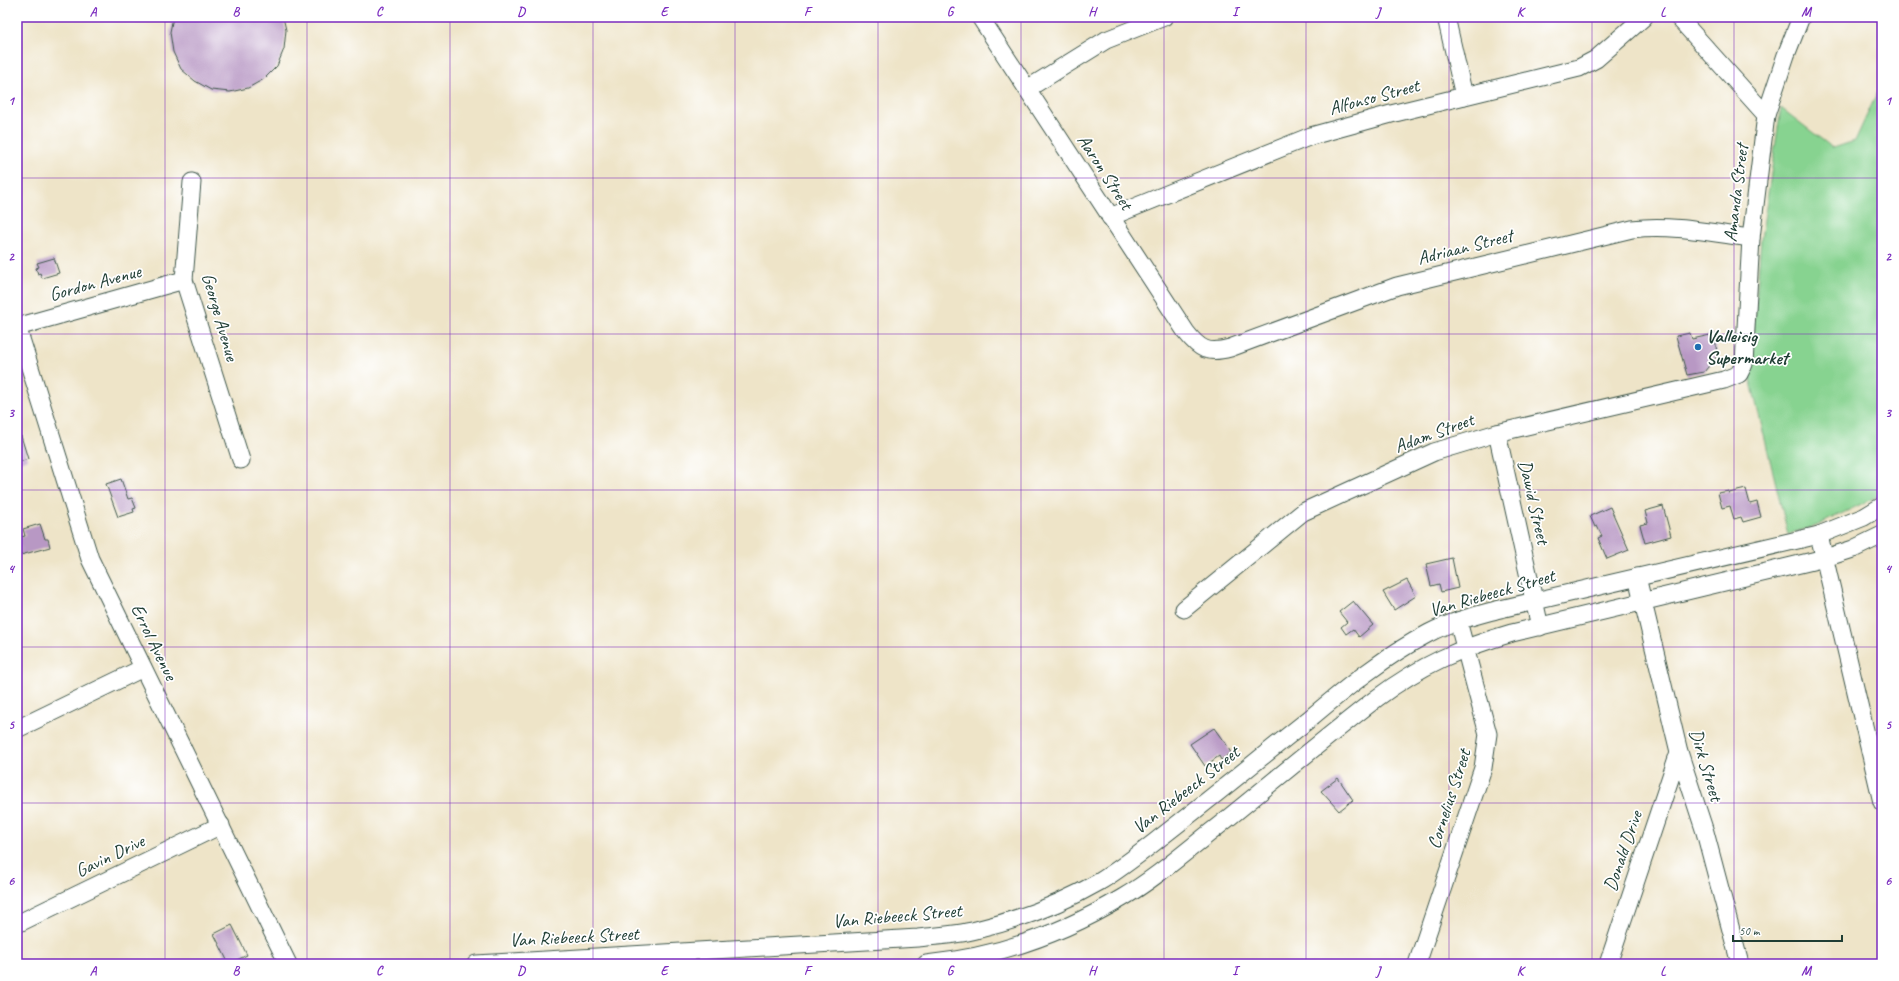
<svg xmlns="http://www.w3.org/2000/svg" width="1899" height="981" viewBox="0 0 1899 981" font-family="Caveat,sans-serif">
<style>
.green{fill:#87d390;stroke:#538862}
.building{fill:#b898c4}
.lines{fill:none;stroke-linecap:round;stroke-linejoin:round}
.minor-casing{stroke:#3e564a;stroke-width:19}
.minor{stroke:#fff;stroke-width:17}
.grid{fill:none;stroke:#7b2cbf;stroke-width:1;stroke-opacity:0.55}
.poi-dot{fill:#1f6fb2;stroke:#fff;stroke-width:1.5}
.labels{text-anchor:middle;dominant-baseline:central;stroke-width:3.5;stroke-linejoin:round;paint-order:stroke}
.street-label{font-size:19px;fill:#1f3d34;stroke:#fff}
.poi-label{font-size:19px;font-weight:bold;fill:#1f3d34;stroke:#fff;text-anchor:start}
.neatline{fill:none;stroke:#7b2cbf;stroke-width:1.5}
.grid-label{font-size:13px;text-anchor:middle;font-weight:bold;fill:#7b2cbf}
</style>
<rect width="100%" height="100%" fill="#fff"/>
<filter id="ink" filterUnits="userSpaceOnUse"><feTurbulence type="fractalNoise" baseFrequency=".025" numOctaves="2"/><feDisplacementMap in="SourceGraphic" scale="8" xChannelSelector="R" yChannelSelector="G"/><feConvolveMatrix kernelMatrix="1 2 1 2 8 2 1 2 1" color-interpolation-filters="sRGB"/></filter>
<filter id="wash" filterUnits="userSpaceOnUse"><feTurbulence type="fractalNoise" baseFrequency=".012" numOctaves="4" result="noise"/><feDisplacementMap in="SourceGraphic" scale="16" xChannelSelector="R" yChannelSelector="G"/><feGaussianBlur stdDeviation="0.9" result="paint"/><feColorMatrix in="noise" values="0 0 0 0 0 0 0 0 0 0 0 0 0 0 0 0 0 1.4 0 .05"/><feComposite in="paint" operator="in"/></filter>
<g filter="url(#wash)">
<rect width="100%" height="100%" fill="#eee4c8"/>
<polygon class="green" points="1882,82 1882,494 1816,526 1788,534 1750,378 1761,239 1781,108 1833,148 1855,141"/>
<g id="blocks">
<g class="building">
<polygon points="173,17 283,17 286,30 284,49 277,66 264,79 248,88 230,92 211,90 195,81 181,69 173,52 170,32"/>
<polygon points="54,258 59,273 42,278 40,273 38,274 36,268 39,267 37,263"/>
<polygon points="1690,333 1692,339 1715,334 1717,356 1704,372 1687,375 1676,336"/>
<polygon points="21,436 28,459 17,463 17,437"/>
<polygon points="121,479 128,499 132,498 136,508 133,509 134,512 118,517 106,484"/>
<polygon points="1746,489 1750,504 1757,502 1761,517 1743,522 1741,517 1734,519 1730,506 1722,508 1718,493 1729,491 1729,493"/>
<polygon points="1663,506 1671,536 1645,543 1640,525 1648,523 1645,511"/>
<polygon points="1610,507 1629,550 1607,559 1598,538 1602,536 1597,526 1595,527 1590,516"/>
<polygon points="40,524 45,539 48,539 50,547 17,556 17,538 25,536 23,529"/>
<polygon points="1452,558 1458,588 1441,592 1439,584 1431,586 1426,564"/>
<polygon points="1407,580 1416,596 1394,610 1383,592"/>
<polygon points="1353,601 1373,625 1359,637 1353,629 1346,634 1341,627 1347,622 1339,612"/>
<polygon points="1214,728 1224,742 1225,742 1231,753 1221,760 1219,756 1205,766 1190,744"/>
<polygon points="1338,778 1353,800 1339,811 1321,791"/>
<polygon points="232,925 247,955 229,964 214,934"/>
</g>
</g>
</g>
<g filter="url(#ink)">
<use href="#blocks" fill-opacity="0" stroke="#3e564a" stroke-width="1"/>
<g class="lines">
<g class="minor-casing">
<g id="minor">
<path d="M980,17L1186,332C1200,350 1208,354 1230,348L1397,286L1632,229C1672,224 1712,233 1751,238"/>
<polyline points="1446,17 1464,96"/>
<polyline points="1678,17 1766,115"/>
<polyline points="1027,89 1106,40 1164,17"/>
<polyline points="192,182 184,280 241,460"/>
<polyline points="1110,217 1311,136 1391,114 1579,68 1596,59 1644,17"/>
<polyline points="17,326 90,559 288,964"/>
<polyline points="17,327 184,280"/>
<polyline points="1497,433 1540,627"/>
<polyline points="1819,535 1882,802"/>
<polyline points="1637,577 1679,752 1705,832 1740,964"/>
<polyline points="1184,609 1303,512 1434,452 1497,433 1724,380 1739,374 1744,364 1751,238 1766,115 1786,55 1801,17"/>
<polyline points="17,729 143,668"/>
<polyline points="17,924 221,825"/>
<path d="M476,964L918,938C937,936 957,935 976,930C1018,920 1061,904 1099,882C1122,868 1143,851 1165,834C1213,797 1260,758 1308,720C1346,688 1385,656 1429,633C1450,622 1474,616 1496,610L1819,535L1864,517L1882,506"/>
<path d="M926,964C996,957 1062,934 1122,898C1154,879 1183,854 1212,831C1267,787 1321,741 1377,698C1421,665 1460,648 1512,633L1825,558L1853,549L1882,535"/>
<polyline points="1417,964 1483,768 1488,734 1458,621"/>
<polyline points="1608,964 1679,752"/>
</g>
</g>
<use href="#minor" class="minor"/>
</g>
</g>
<path class="grid" d="M165,17V964M307,17V964M450,17V964M593,17V964M735,17V964M878,17V964M1021,17V964M1164,17V964M1306,17V964M1449,17V964M1592,17V964M1734,17V964M17,178H1882M17,334H1882M17,490H1882M17,647H1882M17,803H1882"/>
<circle class="poi-dot" cx="1698" cy="347" r="4"/>
<g class="labels">
<g class="street-label">
<text transform="translate(1374 97) rotate(-15)">Alfonso Street</text>
<text transform="translate(1105 172) rotate(57)">Aaron Street</text>
<text transform="translate(1736 193) rotate(-83)">Amanda Street</text>
<text transform="translate(1465 247) rotate(-14)">Adriaan Street</text>
<text transform="translate(95 283) rotate(-15)">Gordon Avenue</text>
<text transform="translate(220 317) rotate(74)">George Avenue</text>
<text transform="translate(1434 433) rotate(-20)">Adam Street</text>
<text transform="translate(1534 502) rotate(77)">Dawid Street</text>
<text transform="translate(1492 593) rotate(-16)">Van Riebeeck Street</text>
<text transform="translate(154 642) rotate(64)">Errol Avenue</text>
<text transform="translate(1706 765) rotate(73)">Dirk Street</text>
<text transform="translate(1186 790) rotate(-38)">Van Riebeeck Street</text>
<text transform="translate(1449 799) rotate(-72)">Cornelius Street</text>
<text transform="translate(1623 851) rotate(-71)">Donald Drive</text>
<text transform="translate(110 856) rotate(-26)">Gavin Drive</text>
<text transform="translate(897 916) rotate(-5)">Van Riebeeck Street</text>
<text transform="translate(574 937) rotate(-3)">Van Riebeeck Street</text>
</g>
<g class="poi-label">
<text x="1706" y="336">Valleisig<tspan x="1706" dy="22">Supermarket</tspan></text>
</g>
</g>
<rect width="1899" height="981" fill="none" stroke="#fff" stroke-width="44"/>
<path d="M1733 935v6h109v-6" fill="none" stroke="#1f3d34" stroke-width="2"/>
<text x="1739" y="935" font-size="12" fill="#1f3d34" stroke="#ffffff" stroke-width="3" paint-order="stroke">50 m</text>
<rect x="22" y="22" width="1855" height="937" class="neatline"/>
<g class="grid-label">
<text x="93" y="16">A</text>
<text x="236" y="16">B</text>
<text x="379" y="16">C</text>
<text x="521" y="16">D</text>
<text x="664" y="16">E</text>
<text x="807" y="16">F</text>
<text x="950" y="16">G</text>
<text x="1092" y="16">H</text>
<text x="1235" y="16">I</text>
<text x="1378" y="16">J</text>
<text x="1520" y="16">K</text>
<text x="1663" y="16">L</text>
<text x="1806" y="16">M</text>
<text x="11" y="105">1</text>
<text x="1888" y="105">1</text>
<text x="11" y="261">2</text>
<text x="1888" y="261">2</text>
<text x="11" y="417">3</text>
<text x="1888" y="417">3</text>
<text x="11" y="573">4</text>
<text x="1888" y="573">4</text>
<text x="11" y="729">5</text>
<text x="1888" y="729">5</text>
<text x="11" y="885">6</text>
<text x="1888" y="885">6</text>
<text x="93" y="975">A</text>
<text x="236" y="975">B</text>
<text x="379" y="975">C</text>
<text x="521" y="975">D</text>
<text x="664" y="975">E</text>
<text x="807" y="975">F</text>
<text x="950" y="975">G</text>
<text x="1092" y="975">H</text>
<text x="1235" y="975">I</text>
<text x="1378" y="975">J</text>
<text x="1520" y="975">K</text>
<text x="1663" y="975">L</text>
<text x="1806" y="975">M</text>
</g>
</svg>
